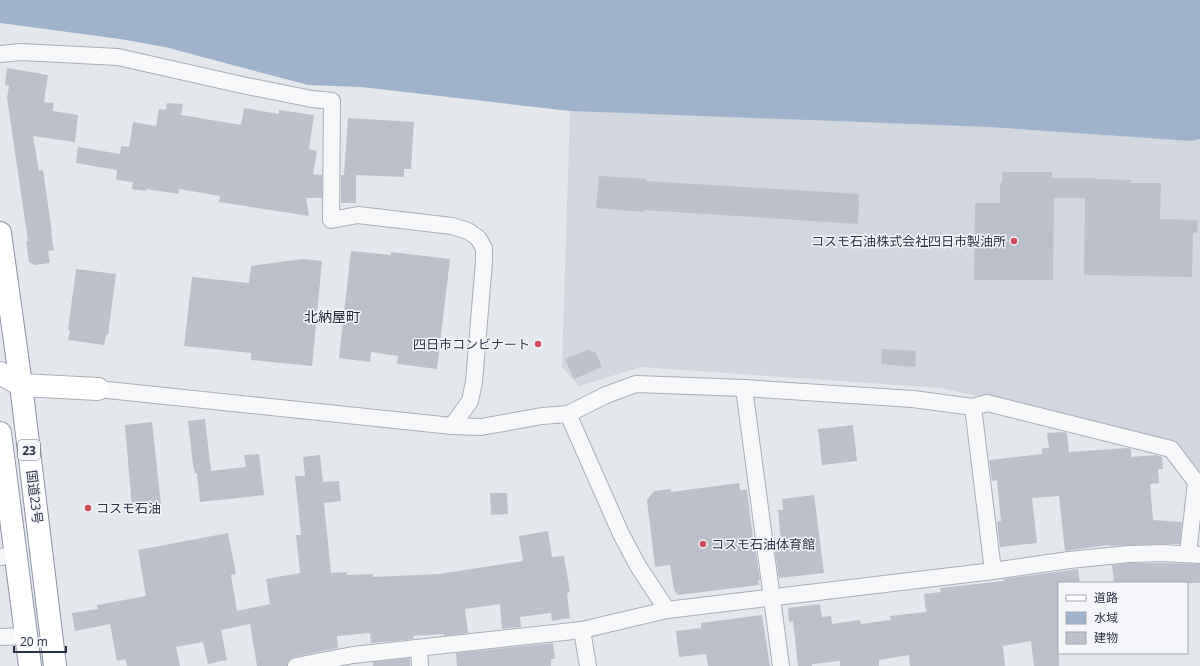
<svg xmlns="http://www.w3.org/2000/svg" width="1200" height="666" viewBox="0 0 1200 666" font-family="'Open Sans','Noto Sans JP',sans-serif">
<style>
.built{fill:#d2d6de}
.water{fill:#9fb4cc}
.building{fill:#bbc0ca}
.lines{fill:none;stroke-linecap:round;stroke-linejoin:round}
.street-casing{stroke:#a9aeb7;stroke-width:18}
.secondary-casing{stroke:#a9aeb7;stroke-width:24}
.highway-casing{stroke:#8b94a3;stroke-width:24}
.street{stroke:#f7f8fa;stroke-width:16}
.secondary{stroke:#fff;stroke-width:22}
.highway{stroke:#fff;stroke-width:22}
.poi-dot{fill:#d1495b;stroke:#f4f6f9;stroke-width:1.5}
.labels{text-anchor:middle;dominant-baseline:central;stroke-width:3;stroke-linejoin:round;paint-order:stroke}
.shield{fill:#f4f6f9;stroke:#676e7b;stroke-width:1}
.shield-label{font-size:12px;font-weight:bold;fill:#2b3445}
.poi-label{font-size:13px;fill:#2b3445;stroke:#f4f6f9;text-anchor:end}
.street-label{font-size:13px;fill:#2b3445;stroke:#f4f6f9}
.neighbourhood-label{font-size:14px;fill:#1d2536;stroke:#f4f6f9}
</style>
<rect width="100%" height="100%" fill="#e4e7ec"/>
<polygon class="built" points="570,111 988,127 1191,141 1200,139 1200,474 1181,451 1118,427 940,388 641,367 579,386 562,367"/>
<polygon class="water" points="0,0 1200,0 1200,139 1191,141 988,127 570,111 361,87 308,85 165,47 120,39 0,23"/>
<g class="building">
<polygon points="7,68 48,75 44,102 54,103 53,111 78,115 75,142 33,136 39,171 43,170 52,233 51,233 54,250 48,251 50,263 35,265 29,262 26,241 28,241 7,98 9,86 5,85"/>
<polygon points="167,103 183,104 181,115 241,125 244,108 279,114 279,110 314,115 309,149 317,151 313,174 322,175 322,198 306,198 309,216 219,202 220,196 179,189 179,194 146,189 146,191 132,189 133,182 116,180 117,170 76,163 78,147 120,154 121,146 129,147 133,122 156,126 159,109 166,110"/>
<polygon points="348,118 414,122 411,169 404,169 404,177 356,175 356,203 341,203 341,175 354,175 344,175"/>
<polygon points="1002,172 1052,172 1052,178 1096,178 1096,179 1131,180 1131,183 1161,183 1160,219 1198,220 1197,233 1193,233 1192,277 1084,275 1085,198 1054,198 1053,280 974,280 975,203 1000,203 1000,183 1002,183"/>
<polygon points="599,176 646,179 645,181 859,194 858,224 644,210 643,212 596,208"/>
<polygon points="351,251 391,255 391,252 450,259 437,369 397,364 398,356 371,352 370,362 339,358"/>
<polygon points="303,259 322,261 312,366 251,360 251,353 184,346 192,277 249,283 251,266"/>
<polygon points="76,269 116,274 108,335 106,335 104,345 68,340 70,330 68,330"/>
<polygon points="590,349 591,353 595,351 602,367 574,379 565,359"/>
<polygon points="882,349 916,351 915,367 881,364"/>
<polygon points="205,419 211,471 246,467 244,455 259,454 264,495 200,502 197,473 195,473 193,465 188,421"/>
<polygon points="152,422 161,505 132,508 125,425"/>
<polygon points="853,425 857,461 822,465 818,429"/>
<polygon points="1064,432 1067,433 1069,452 1128,448 1131,449 1131,457 1156,455 1162,457 1163,469 1158,469 1159,483 1150,484 1153,520 1182,522 1180,544 1162,544 1109,546 1109,545 1065,551 1059,496 1032,498 1037,543 1000,547 997,522 1001,521 997,480 992,481 989,460 1042,454 1042,448 1049,448 1047,433"/>
<polygon points="320,455 323,482 339,481 341,501 324,503 331,573 347,572 347,575 373,574 373,577 439,574 523,561 519,536 548,531 552,557 564,556 570,592 567,593 570,618 552,621 551,613 520,617 521,627 502,629 500,604 465,609 468,633 444,636 444,634 413,636 414,639 371,643 370,633 337,636 338,648 294,657 290,659 287,666 257,666 250,624 221,630 227,660 208,664 203,642 176,647 180,666 127,666 125,659 117,661 110,624 75,631 72,613 98,609 97,605 146,596 138,550 228,533 236,574 231,575 237,611 270,604 266,579 300,573 296,535 301,535 295,476 305,476 303,457"/>
<polygon points="739,483 740,490 747,490 754,547 755,546 760,580 758,581 759,585 678,595 674,590 670,565 655,567 647,500 654,491 671,489 671,492"/>
<polygon points="490,493 507,493 508,514 491,515"/>
<polygon points="814,495 824,573 779,578 774,544 781,543 778,510 783,510 782,499"/>
<polygon points="1130,563 1162,563 1200,564 1200,583 1114,583 1112,565"/>
<polygon points="1078,569 1080,583 1059,583 1059,666 1034,666 1031,641 1003,646 1005,666 910,666 909,655 879,660 879,666 840,666 840,661 812,664 812,666 798,666 793,621 789,622 788,608 820,604 822,617 831,616 832,624 860,620 861,624 891,620 890,616 926,612 924,594 941,592 940,588 1004,581 1003,579"/>
<polygon points="762,615 770,666 708,666 706,654 679,657 676,631 701,628 701,623"/>
<polygon points="553,643 555,659 551,659 551,666 457,666 456,653"/>
<polygon points="410,658 410,666 373,666 373,662"/>
</g>
<g class="lines">
<g class="street-casing">
<g id="street">
<polyline points="0,54 21,52 118,57 242,85 312,99 332,101 331,220 358,215 452,226 468,231 478,238 484,248 484,261 474,382 470,401 452,426"/>
<polyline points="744,388 781,666"/>
<polyline points="98,389 452,426 481,427 542,416 568,414 606,395 636,384 744,388 913,399 973,407 987,403 1171,449 1196,482 1188,554"/>
<polyline points="973,407 993,571"/>
<polyline points="568,414 621,534 638,566 667,610"/>
<polyline points="0,557 16,555"/>
<polyline points="582,630 588,666"/>
<polyline points="0,637 26,636"/>
<polyline points="419,648 420,666"/>
<polyline points="296,666 353,655 582,630 667,610 993,571 1069,560 1129,554 1162,553 1200,555"/>
</g>
</g>
<g class="secondary-casing">
<polyline id="secondary" points="0,373 21,385 98,389"/>
</g>
<g class="highway-casing">
<g id="highway">
<polyline points="0,233 21,385 55,666"/>
<polyline points="0,433 30,666"/>
</g>
</g>
<use href="#street" class="street"/>
<use href="#secondary" class="secondary"/>
<use href="#highway" class="highway"/>
</g>
<g class="poi-dot">
<circle cx="1014" cy="241" r="4"/>
<circle cx="538" cy="344" r="4"/>
<circle cx="88" cy="508" r="4"/>
<circle cx="703" cy="544" r="4"/>
</g>
<g class="labels">
<rect class="shield" x="18" y="440" width="22" height="20" rx="3"/>
<g class="shield-label">
<text x="29" y="450">23</text>
</g>
<g class="poi-label">
<text x="1006" y="241">コスモ石油株式会社四日市製油所</text>
<text x="530" y="344">四日市コンビナート</text>
<text x="96" y="508" text-anchor="start">コスモ石油</text>
<text x="711" y="544" text-anchor="start">コスモ石油体育館</text>
</g>
<g class="street-label">
<text transform="translate(35 497) rotate(83)">国道23号</text>
</g>
<g class="neighbourhood-label">
<text x="332" y="316">北納屋町</text>
</g>
</g>
<rect x="1058" y="582" width="130" height="72" fill="#f4f6f9" stroke="#a4a8b1"/>
<rect x="1066" y="595" width="20" height="6" fill="#ffffff" stroke="#a4a8b1"/>
<text x="1094" y="602" font-size="12" fill="#2b3445">道路</text>
<rect x="1066" y="612" width="20" height="12" fill="#9fb4cc" stroke="#a4a8b1"/>
<text x="1094" y="622" font-size="12" fill="#2b3445">水域</text>
<rect x="1066" y="632" width="20" height="12" fill="#bbc0ca" stroke="#a4a8b1"/>
<text x="1094" y="642" font-size="12" fill="#2b3445">建物</text>
<path d="M14 646v6h52v-6" fill="none" stroke="#2b3445" stroke-width="2"/>
<text x="20" y="646" font-size="12" fill="#2b3445" stroke="#f4f6f9" stroke-width="3" paint-order="stroke">20 m</text>
</svg>
